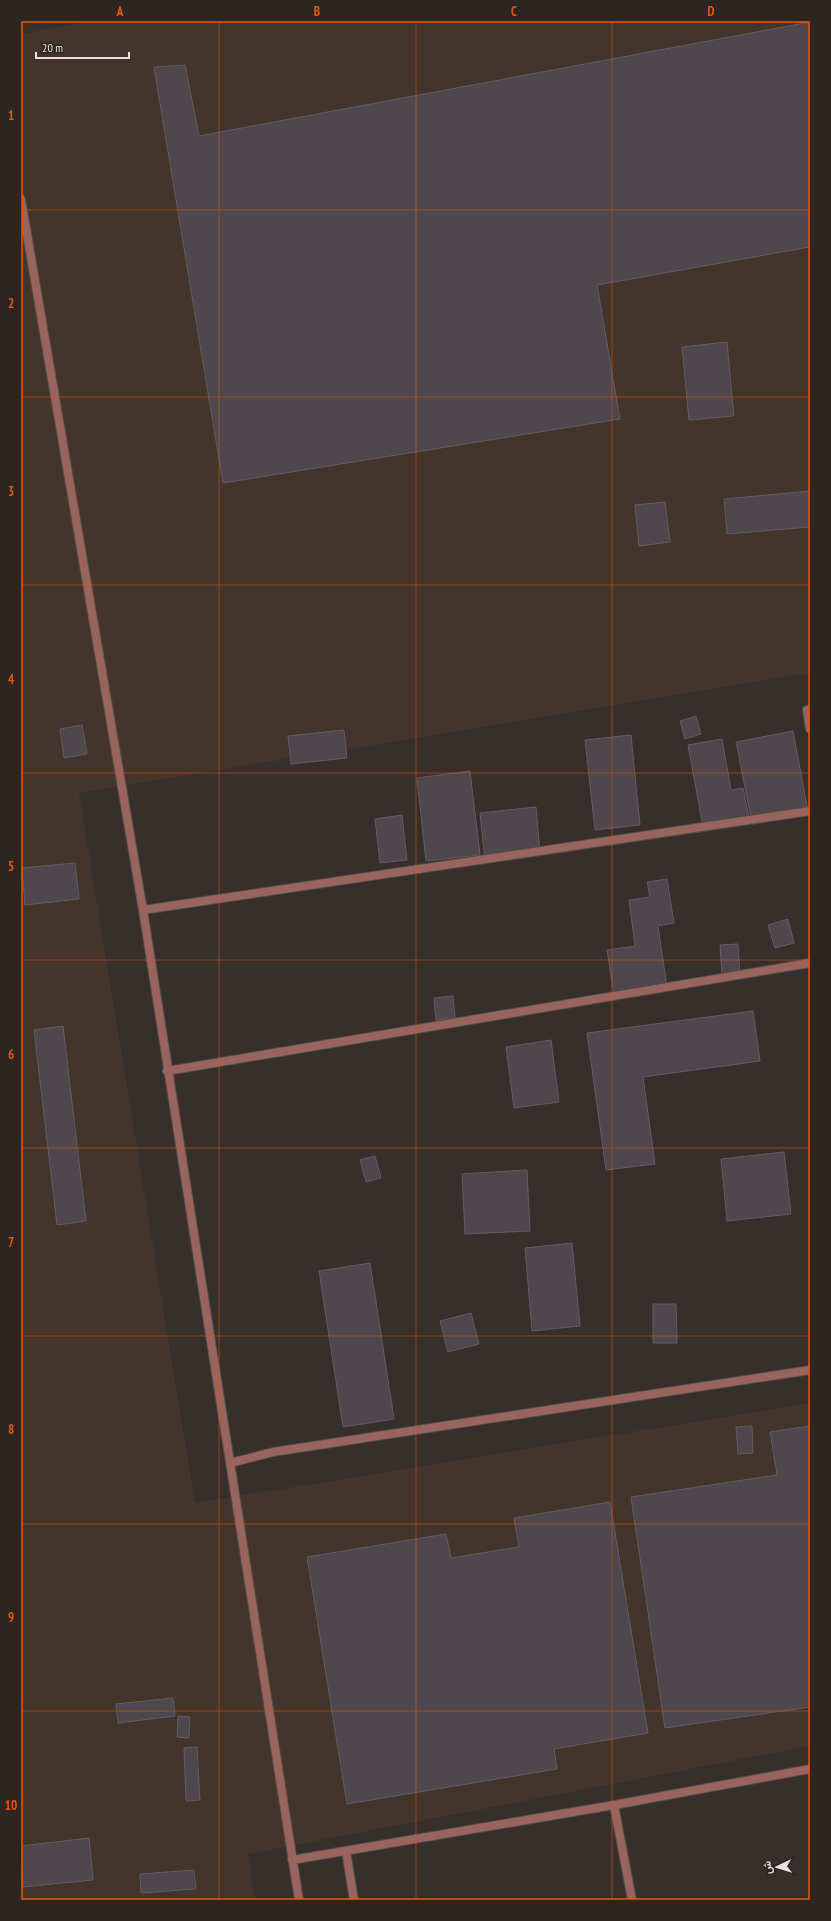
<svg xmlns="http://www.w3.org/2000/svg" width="831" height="1921" viewBox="0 0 831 1921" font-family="'PT Sans Narrow',Vazirmatn,sans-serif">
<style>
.built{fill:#43352c}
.building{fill:#4e474d;stroke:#645c62}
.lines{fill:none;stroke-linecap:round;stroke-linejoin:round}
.service-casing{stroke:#534c48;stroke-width:10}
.minor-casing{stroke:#534c48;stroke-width:10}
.service{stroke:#99635e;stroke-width:8}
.minor{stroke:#99635e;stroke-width:8}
.grid{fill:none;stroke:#e8590c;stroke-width:1;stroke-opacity:0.55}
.neatline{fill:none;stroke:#e8590c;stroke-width:1.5}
.grid-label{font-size:13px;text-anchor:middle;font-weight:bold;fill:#e8590c}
</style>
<rect width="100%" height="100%" fill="#372f2b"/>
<polygon class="built" points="93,21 810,21 810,673 79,793 195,1503 810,1403 810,1746 248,1854 255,1900 21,1900 21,34"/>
<g class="building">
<polygon points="810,22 810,247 597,285 620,419 223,483 154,67 185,65 199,136"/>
<polygon points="727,342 734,416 689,420 682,347"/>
<polygon points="810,491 810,527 727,534 724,499"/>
<polygon points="665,502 670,542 639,546 635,505"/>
<polygon points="696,716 701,734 685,739 680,721"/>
<polygon points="82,725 87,754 64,758 60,729"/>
<polygon points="344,730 347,758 291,764 288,736"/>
<polygon points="793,731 807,806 751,818 736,742"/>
<polygon points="631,735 640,825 595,830 585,740"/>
<polygon points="722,739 731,790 743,788 749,818 703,827 688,745"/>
<polygon points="470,771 480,855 426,861 417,778"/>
<polygon points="536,807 540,854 485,860 480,813"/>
<polygon points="402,815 407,860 380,863 375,819"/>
<polygon points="75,863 79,899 25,905 22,868"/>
<polygon points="667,879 674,923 658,926 667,987 614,995 607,950 635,946 629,900 650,897 647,882"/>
<polygon points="788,919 794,943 775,948 768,925"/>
<polygon points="738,944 740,974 722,975 720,945"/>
<polygon points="453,996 455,1018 436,1020 434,998"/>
<polygon points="753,1011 760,1061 643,1077 655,1164 606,1170 587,1033"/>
<polygon points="63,1026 86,1221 57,1225 34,1030"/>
<polygon points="551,1040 559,1102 514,1108 506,1047"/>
<polygon points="784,1152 791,1214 727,1221 721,1159"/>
<polygon points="375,1156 381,1178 366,1182 360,1160"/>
<polygon points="527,1170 530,1231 465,1234 462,1174"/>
<polygon points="572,1243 580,1326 532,1331 525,1248"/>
<polygon points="370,1263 394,1419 343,1427 319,1271"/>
<polygon points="653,1304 676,1304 677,1343 653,1343"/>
<polygon points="471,1313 479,1344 448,1352 440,1321"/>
<polygon points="752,1426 753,1453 738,1454 736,1427"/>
<polygon points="810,1426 810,1707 665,1728 631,1497 777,1475 770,1432"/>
<polygon points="610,1502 648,1733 554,1749 557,1769 347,1804 307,1557 446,1534 451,1558 519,1547 514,1518"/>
<polygon points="173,1698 175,1716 118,1723 116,1704"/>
<polygon points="178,1716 190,1717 189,1738 177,1737"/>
<polygon points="197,1747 200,1800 186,1801 184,1748"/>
<polygon points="89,1838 93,1880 23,1887 21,1846"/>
<polygon points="194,1870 196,1889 141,1893 140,1874"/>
</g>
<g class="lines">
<g class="service-casing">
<polyline id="service" points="346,1851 354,1900"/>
</g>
<g class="minor-casing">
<g id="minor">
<polyline points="21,199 143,910 299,1900"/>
<polyline points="810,709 807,710 810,729"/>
<polyline points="143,910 810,811"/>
<polyline points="167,1071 810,963"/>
<polyline points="230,1463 273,1452 810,1370"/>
<polyline points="614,1805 632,1900"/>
<polyline points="292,1860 614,1805 810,1769"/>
</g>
</g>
<use href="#service" class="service"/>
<use href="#minor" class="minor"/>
</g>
<path class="grid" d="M219,21V1900M416,21V1900M612,21V1900M21,210H810M21,397H810M21,585H810M21,773H810M21,960H810M21,1148H810M21,1336H810M21,1524H810M21,1711H810"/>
<rect width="831" height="1921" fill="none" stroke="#2d2521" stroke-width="44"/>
<g transform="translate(777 1867) rotate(266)" stroke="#2d2521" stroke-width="3" paint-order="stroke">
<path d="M0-3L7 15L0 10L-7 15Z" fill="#e7e2df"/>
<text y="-6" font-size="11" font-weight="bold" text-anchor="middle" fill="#e7e2df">ش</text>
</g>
<path d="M36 52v6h93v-6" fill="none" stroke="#e7e2df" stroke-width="2"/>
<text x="42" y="52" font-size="12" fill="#e7e2df" stroke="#2d2521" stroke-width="3" paint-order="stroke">20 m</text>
<rect x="22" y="22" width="787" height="1877" class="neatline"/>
<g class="grid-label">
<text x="120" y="16">A</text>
<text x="317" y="16">B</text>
<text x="514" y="16">C</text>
<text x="711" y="16">D</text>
<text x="11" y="120">1</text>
<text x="11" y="308">2</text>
<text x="11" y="496">3</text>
<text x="11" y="684">4</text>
<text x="11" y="871">5</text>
<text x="11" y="1059">6</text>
<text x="11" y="1247">7</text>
<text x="11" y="1434">8</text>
<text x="11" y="1622">9</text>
<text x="11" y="1810">10</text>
</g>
</svg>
